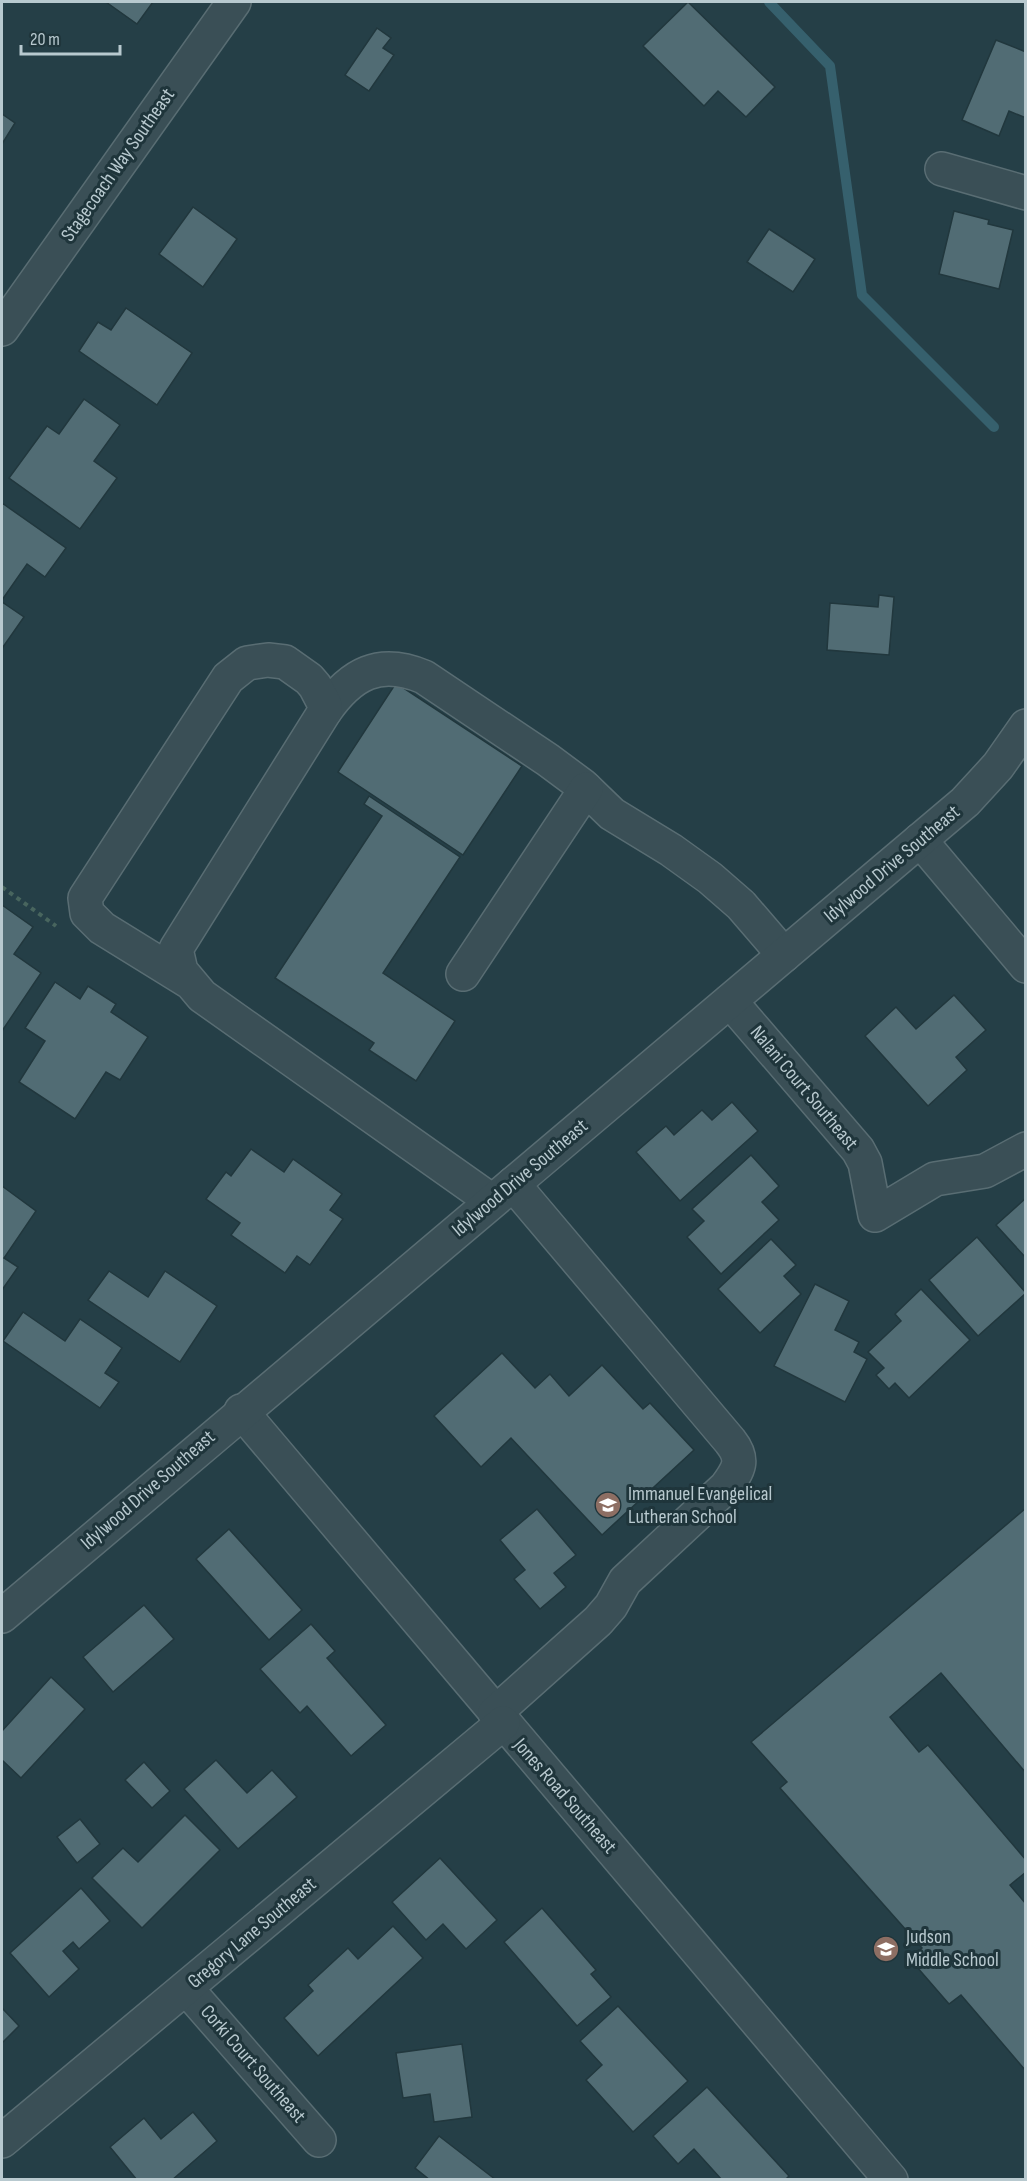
<svg xmlns="http://www.w3.org/2000/svg" width="1027" height="2181" viewBox="0 0 1027 2181" font-family="'Sofia Sans Condensed',sans-serif">
<style>
.lines{fill:none;stroke-linecap:round;stroke-linejoin:round}
.stream{stroke:#36606d;stroke-width:10}
.building{fill:#516c74;stroke:#21373d;stroke-width:1.5}
.minor-casing{stroke:#596d73;stroke-width:36}
.path{stroke:#48655e;stroke-width:4;stroke-dasharray:4.5 4.5;stroke-linecap:butt}
.minor{stroke:#3a4f56;stroke-width:33}
.labels{text-anchor:middle;dominant-baseline:central;stroke-width:6;stroke-linejoin:round;paint-order:stroke}
.street-label{font-size:20px;fill:#b8c9cf;stroke:#1f353b}
.poi-label{font-size:20px;fill:#b8c9cf;stroke:#1f353b;text-anchor:start}
</style>
<rect width="100%" height="100%" fill="#253f47"/>
<g class="lines">
<polyline class="stream" points="769,2 830,66 862,295 994,427"/>
</g>
<g class="building">
<polygon points="106,2 153,2 137,24"/>
<polygon points="688,2 775,87 746,117 718,91 704,106 643,46"/>
<polygon points="377,28 391,38 383,48 394,55 369,91 345,75"/>
<polygon points="996,40 1026,52 1026,118 1009,111 999,136 962,120"/>
<polygon points="2,114 15,123 2,144"/>
<polygon points="193,207 237,239 203,287 159,254"/>
<polygon points="954,211 989,220 988,224 1013,230 999,289 939,274"/>
<polygon points="769,229 815,259 793,292 747,262"/>
<polygon points="126,308 192,353 157,405 79,351 98,322 111,330"/>
<polygon points="84,399 120,425 94,461 117,478 80,529 9,478 47,426 59,434"/>
<polygon points="2,503 66,548 45,577 27,564 2,600"/>
<polygon points="879,595 894,597 889,655 827,650 830,603 878,607"/>
<polygon points="2,602 24,617 3,647 2,646"/>
<polygon points="396,683 522,766 463,855 338,772"/>
<polygon points="369,796 460,857 383,973 455,1021 416,1081 369,1050 374,1043 275,978 382,816 364,804"/>
<polygon points="2,905 33,927 14,954 41,973 2,1031"/>
<polygon points="55,982 80,999 88,986 116,1004 111,1012 148,1037 120,1080 106,1072 75,1119 19,1082 45,1041 25,1028"/>
<polygon points="954,995 986,1030 956,1057 967,1070 928,1106 865,1036 896,1007 916,1029"/>
<polygon points="732,1102 758,1131 680,1201 636,1152 666,1126 674,1135 702,1110 712,1120"/>
<polygon points="251,1149 284,1172 293,1159 342,1194 330,1210 343,1219 310,1265 297,1256 285,1273 231,1235 240,1223 206,1199 226,1172 231,1176"/>
<polygon points="751,1155 779,1186 762,1202 779,1220 721,1274 687,1237 704,1221 692,1209"/>
<polygon points="2,1186 36,1211 4,1258 18,1267 2,1290"/>
<polygon points="1026,1198 1026,1258 996,1225"/>
<polygon points="977,1237 1026,1293 978,1336 929,1280"/>
<polygon points="771,1239 796,1265 784,1276 801,1294 760,1333 718,1289"/>
<polygon points="109,1271 148,1297 165,1271 217,1306 180,1362 88,1300"/>
<polygon points="815,1284 849,1301 835,1330 859,1342 854,1352 867,1359 845,1402 774,1366"/>
<polygon points="921,1289 970,1340 909,1398 895,1383 889,1389 876,1375 884,1368 868,1352 901,1321 895,1314"/>
<polygon points="23,1312 65,1341 80,1319 122,1348 105,1373 119,1382 100,1408 3,1341"/>
<polygon points="502,1353 535,1388 550,1374 569,1396 602,1365 643,1409 650,1403 694,1450 602,1535 511,1438 481,1467 434,1416"/>
<polygon points="1026,1508 1026,1773 941,1673 890,1717 919,1752 928,1745 1026,1860 1026,1872 1010,1885 1026,1904 1026,2071 961,1995 949,2004 910,1959 922,1948 780,1788 787,1782 751,1742"/>
<polygon points="537,1509 576,1555 554,1573 566,1587 540,1609 514,1579 525,1570 500,1540"/>
<polygon points="229,1529 302,1610 269,1640 196,1559"/>
<polygon points="144,1605 174,1639 113,1692 83,1657"/>
<polygon points="311,1624 335,1651 327,1658 386,1725 351,1756 307,1706 300,1713 260,1669"/>
<polygon points="51,1677 85,1709 21,1778 2,1760 2,1731"/>
<polygon points="216,1760 247,1793 272,1770 297,1797 238,1849 184,1789"/>
<polygon points="144,1762 170,1791 152,1808 125,1780"/>
<polygon points="185,1815 220,1850 142,1928 92,1878 123,1848 138,1862"/>
<polygon points="80,1819 100,1844 77,1863 57,1837"/>
<polygon points="440,1858 497,1920 466,1949 443,1924 426,1940 392,1902"/>
<polygon points="81,1888 110,1921 79,1949 73,1942 63,1951 79,1969 49,1997 10,1953"/>
<polygon points="542,1908 596,1970 591,1974 611,1997 577,2026 504,1942"/>
<polygon points="393,1926 423,1958 318,2056 284,2018 313,1991 308,1985 348,1948 358,1959"/>
<polygon points="618,2006 688,2081 633,2132 586,2080 602,2065 580,2041"/>
<polygon points="2,2008 19,2026 2,2043"/>
<polygon points="462,2044 472,2117 434,2122 430,2094 403,2098 396,2053"/>
<polygon points="707,2087 789,2176 785,2180 722,2180 694,2149 678,2164 653,2136"/>
<polygon points="193,2112 217,2141 172,2180 137,2180 110,2147 144,2118 161,2139"/>
<polygon points="439,2136 496,2180 430,2180 415,2168"/>
</g>
<g class="lines">
<g class="minor-casing">
<g id="minor">
<polyline points="942,169 1026,193"/>
<polyline points="2,329 234,2"/>
<path d="M325,711C351,674 379,658 424,677L548,760L583,786L612,814L671,850L710,878L741,905L784,955"/>
<polyline points="920,840 1026,966"/>
<polyline points="463,974 586,789"/>
<polyline points="191,983 102,928 87,913 85,898 228,678 247,663 268,660 285,662 309,679 315,686 325,705 325,711 176,949 181,971 202,996 492,1201"/>
<polyline points="730,1001 858,1150 865,1163 875,1215 935,1179 985,1171 1026,1149"/>
<polyline points="241,1411 891,2180"/>
<path d="M2,1616C321,1343 645,1075 965,802L998,766L1026,726"/>
<path d="M495,1713L598,1621L611,1606L625,1581L726,1487C739,1469 745,1460 730,1441L513,1184"/>
<polyline points="186,1988 319,2140"/>
<polyline points="2,2141 503,1723"/>
</g>
</g>
<polyline class="path" points="2,887 56,926"/>
<use href="#minor" class="minor"/>
</g>
<defs>
<g id="school-disc" transform="scale(1.35)"><circle r="9.5" fill="#8d6e63" stroke="#1f353b"/><path d="M0-5L7-2L0 1L-7-2ZM-4 1L0 2.5L4 1V4Q0 6-4 4Z" fill="#fff"/></g>
</defs>
<g fill-rule="evenodd">
<use href="#school-disc" x="608" y="1505"/>
<use href="#school-disc" x="886" y="1949"/>
</g>
<g class="labels">
<g class="street-label">
<text transform="translate(118 165) rotate(-55)">Stagecoach Way Southeast</text>
<text transform="translate(892 864) rotate(-40)">Idylwood Drive Southeast</text>
<text transform="translate(804 1088) rotate(50)">Nalani Court Southeast</text>
<text transform="translate(520 1178) rotate(-40)">Idylwood Drive Southeast</text>
<text transform="translate(148 1490) rotate(-41)">Idylwood Drive Southeast</text>
<text transform="translate(565 1796) rotate(49)">Jones Road Southeast</text>
<text transform="translate(252 1933) rotate(-40)">Gregory Lane Southeast</text>
<text transform="translate(253 2064) rotate(49)">Corki Court Southeast</text>
</g>
<g class="poi-label">
<text x="628" y="1494">Immanuel Evangelical<tspan x="628" dy="23">Lutheran School</tspan></text>
<text x="906" y="1937">Judson<tspan x="906" dy="23">Middle School</tspan></text>
</g>
</g>
<rect width="1027" height="2181" fill="none" stroke="#b8c9cf" stroke-width="6"/>
<path d="M21 45v9h99v-9" fill="none" stroke="#b8c9cf" stroke-width="3"/>
<text x="30" y="45" font-size="18" fill="#b8c9cf" stroke="#1f353b" stroke-width="4.5" paint-order="stroke">20 m</text>
</svg>
